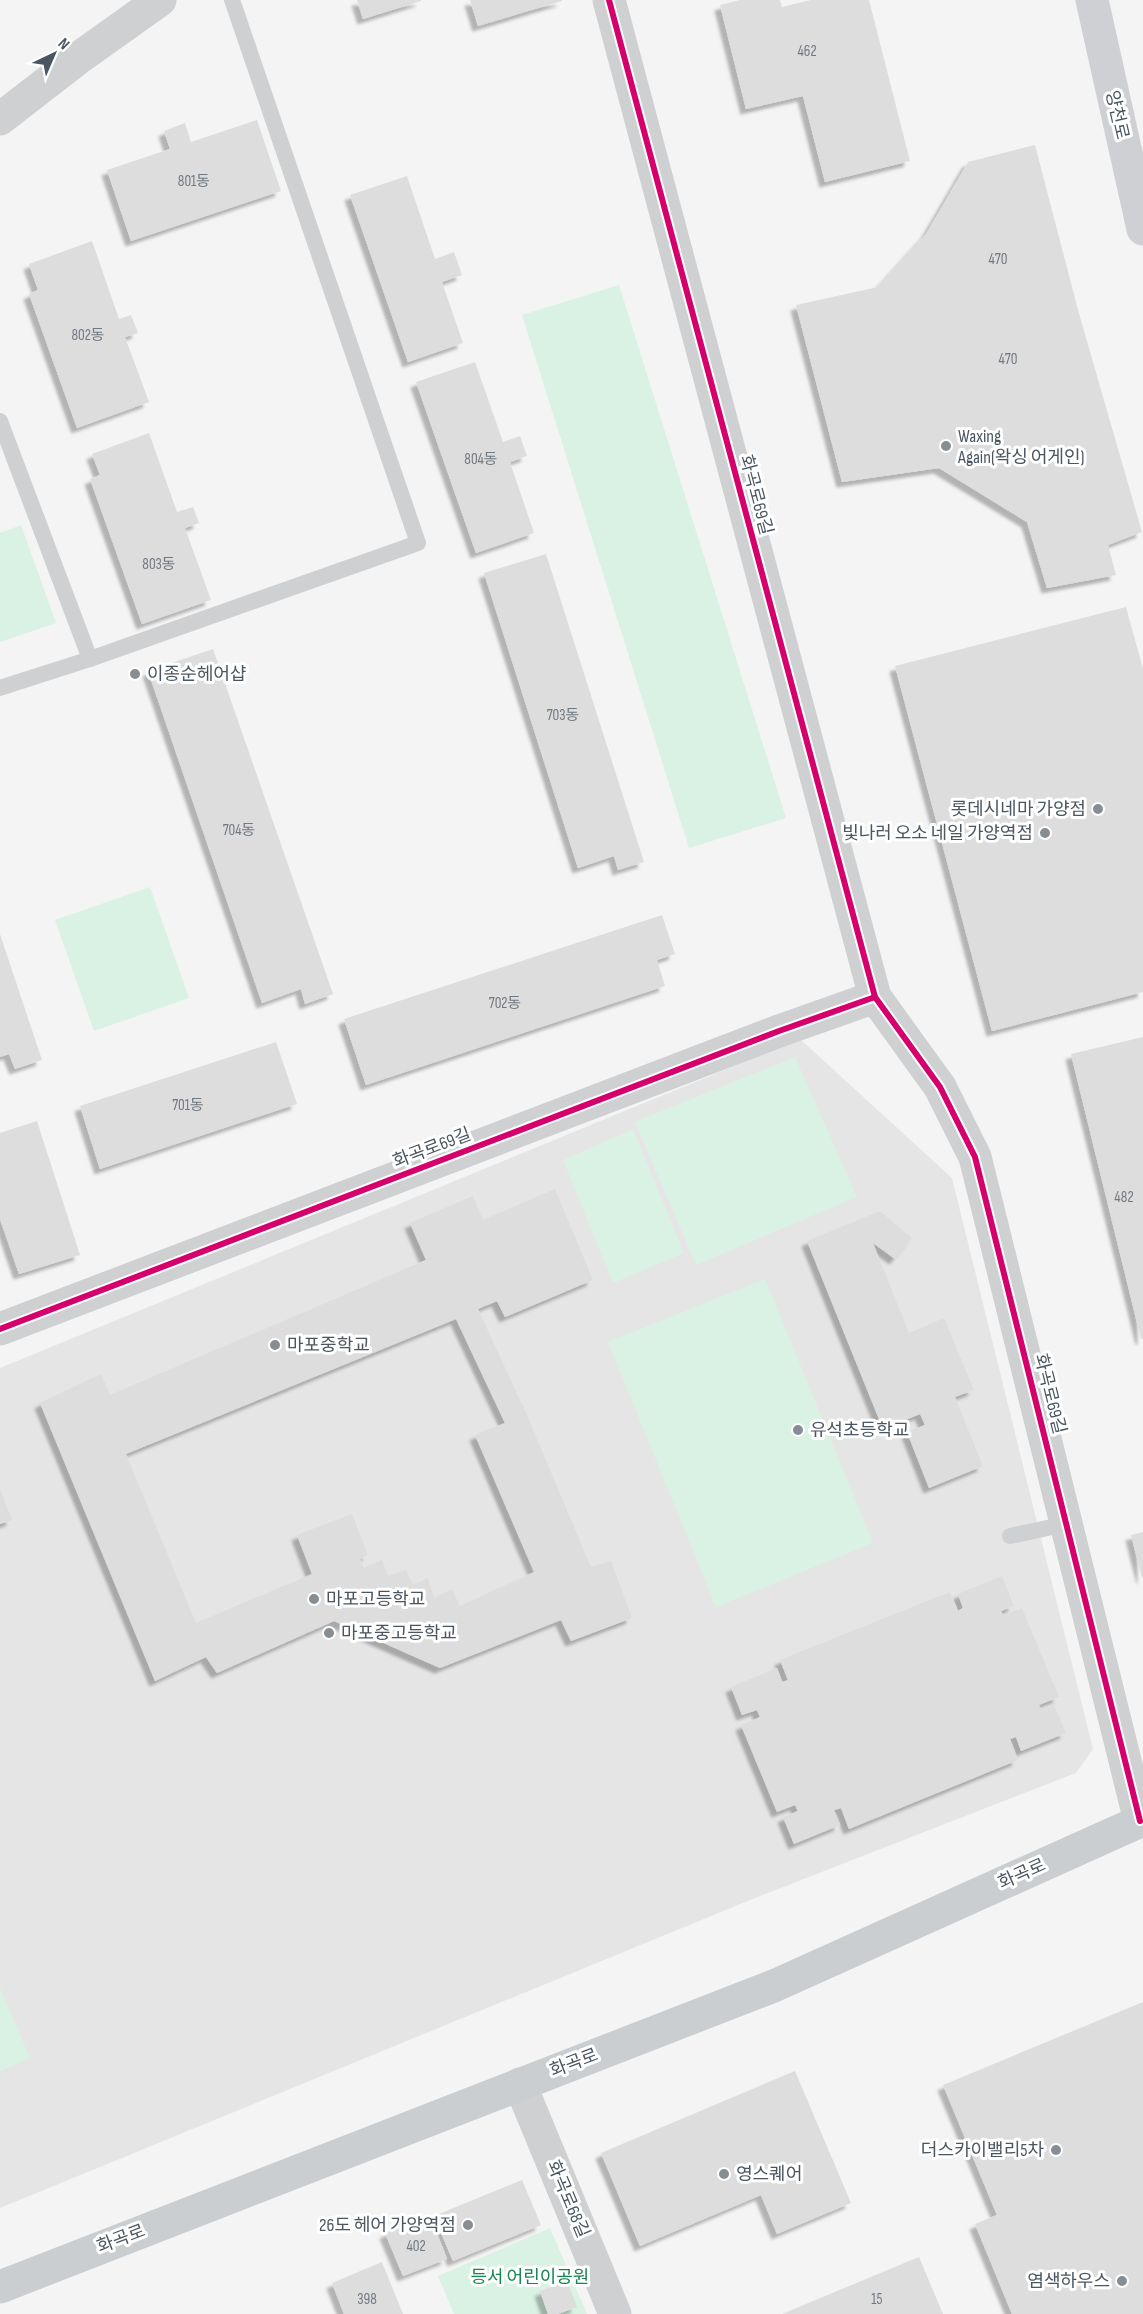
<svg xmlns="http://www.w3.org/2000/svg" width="1143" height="2314" viewBox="0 0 1143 2314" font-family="'Sofia Sans Condensed','Noto Sans KR',sans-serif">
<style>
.education{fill:#e6e5e6}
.green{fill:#d9f2e3}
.building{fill:#ddddde;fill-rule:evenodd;filter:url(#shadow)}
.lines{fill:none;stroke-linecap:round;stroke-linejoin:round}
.service{stroke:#ced0d2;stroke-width:16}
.minor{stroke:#ced0d2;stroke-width:33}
.secondary{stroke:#ced0d4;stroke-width:33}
.primary{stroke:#caced1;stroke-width:33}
.cycleway-casing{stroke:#fff;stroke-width:10}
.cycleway{stroke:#d6006c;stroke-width:6}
.poi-dot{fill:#868d94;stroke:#fff;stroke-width:2}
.labels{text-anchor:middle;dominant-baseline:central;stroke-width:6;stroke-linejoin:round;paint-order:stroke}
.number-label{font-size:15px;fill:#707881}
.street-label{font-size:18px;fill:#4a5661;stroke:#fff}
.poi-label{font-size:18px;fill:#4a5661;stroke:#fff;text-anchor:start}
.park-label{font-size:18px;fill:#17864f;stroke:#fff}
</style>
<defs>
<filter id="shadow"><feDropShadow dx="-5.5" dy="5.5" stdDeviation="1.5" flood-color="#0004"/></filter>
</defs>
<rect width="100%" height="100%" fill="#f4f4f4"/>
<polygon class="education" points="800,1039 952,1178 1093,1749 1076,1773 755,1898 0,2208 0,1368"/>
<g class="green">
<polygon points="619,285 786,818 689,848 522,315"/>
<polygon points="21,525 56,623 0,642 0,533"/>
<polygon points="150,887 189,998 94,1031 55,920"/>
<polygon points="795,1057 857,1197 696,1265 635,1122"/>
<polygon points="633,1129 684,1253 613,1283 563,1160"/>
<polygon points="765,1279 873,1543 716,1607 608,1342"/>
<polygon points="0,1988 30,2058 0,2071"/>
<polygon points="550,2228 587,2314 454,2314 438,2276"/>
</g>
<g class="building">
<polygon points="357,0 421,0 421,1 363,19"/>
<polygon points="470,0 562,0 562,1 478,26"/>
<polygon points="740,0 780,0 782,7 811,0 869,0 910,161 825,182 803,96 746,109 720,5"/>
<polygon points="257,120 281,191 131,241 107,170 170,149 164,131 185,123 191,142"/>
<polygon points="1035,145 1078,310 1142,532 1108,545 1116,575 1047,588 1027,522 939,468 842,482 796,305 878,287 926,234 968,162"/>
<polygon points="407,176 435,259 454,252 462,275 442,282 463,343 408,362 350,195"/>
<polygon points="92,241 119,319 131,315 138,333 125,337 149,402 77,428 29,294 38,290 29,264"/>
<polygon points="475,362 503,442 520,436 527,456 510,462 534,533 476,553 416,382"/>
<polygon points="149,433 177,512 193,507 199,523 185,528 211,600 142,624 90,479 100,475 92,454"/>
<polygon points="546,554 644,862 618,870 614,856 578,868 484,573"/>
<polygon points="1126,607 1143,669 1143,992 992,1031 895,666"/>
<polygon points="213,649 333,994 305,1004 301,989 262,1003 148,671"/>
<polygon points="662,915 675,954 657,960 665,986 366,1085 344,1019"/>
<polygon points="0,934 42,1060 15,1069 9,1054 0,1057"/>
<polygon points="1143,1037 1143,1339 1141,1339 1071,1054"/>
<polygon points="276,1042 297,1104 100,1169 80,1106"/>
<polygon points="37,1121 80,1255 19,1274 0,1219 0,1133"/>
<path d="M555,1189L593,1280L505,1317L497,1301L478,1309L526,1413L591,1567L611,1561L632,1618L571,1641L561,1620L440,1668L334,1621L217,1673L206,1657L155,1681L40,1403L101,1374L110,1395L426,1260L410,1223L473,1196L483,1220ZM456,1319L505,1423L475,1435L534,1572L460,1606L452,1589L434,1598L428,1578L413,1585L406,1570L388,1576L382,1560L364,1568L360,1559L368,1555L352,1514L297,1535L312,1574L196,1623L126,1454Z"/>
<polygon points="880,1211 912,1238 895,1259 873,1243 909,1333 944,1318 974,1390 955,1397 983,1466 929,1488 907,1432 925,1425 920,1414 883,1429 807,1241"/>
<polygon points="0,1489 12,1520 0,1524"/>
<polygon points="1143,1532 1143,1578 1142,1578 1131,1535"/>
<polygon points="1002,1576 1014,1606 1001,1611 1003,1616 1022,1608 1059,1697 1039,1705 1041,1710 1054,1705 1066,1733 1021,1751 1016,1737 1010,1739 1018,1760 849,1829 841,1808 834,1810 840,1825 794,1844 783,1817 798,1811 795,1805 777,1812 741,1725 760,1717 757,1710 742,1715 731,1687 777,1668 782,1682 788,1680 780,1660 950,1592 958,1611 963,1608 958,1594"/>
<polygon points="1143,2002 1143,2314 1012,2314 975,2224 997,2215 943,2085"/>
<polygon points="795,2071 851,2203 777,2234 761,2195 640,2246 601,2153"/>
<polygon points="522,2180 541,2225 453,2261 434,2216"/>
<polygon points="430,2215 447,2259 403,2276 385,2233"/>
<polygon points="919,2257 943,2314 782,2314 854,2284"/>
<polygon points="382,2262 403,2314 344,2314 332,2283"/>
<polygon points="567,2281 577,2307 558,2314 548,2314 540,2291"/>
</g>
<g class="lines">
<g class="service">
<polyline points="0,421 90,659"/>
<polyline points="0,688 90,659 418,543 232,0"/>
<polyline points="1010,1536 1066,1524"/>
</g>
<g class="minor">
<polyline points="609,0 875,997 940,1087 975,1157 1140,1821"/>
<polyline points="0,119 80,57 160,0"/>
<polyline points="0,1329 779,1031 875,997"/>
<polyline points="520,2084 615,2314"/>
</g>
<polyline class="secondary" points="1092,0 1143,229"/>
<polyline class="primary" points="0,2287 776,1985 1143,1820"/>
<g class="cycleway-casing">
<g id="cycleway">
<polyline points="609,0 875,997 940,1087 975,1157 1140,1821"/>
<polyline points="0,1329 779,1031 875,997"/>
</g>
</g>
<use href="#cycleway" class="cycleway"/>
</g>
<g class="poi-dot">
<circle cx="946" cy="446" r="6"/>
<circle cx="135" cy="674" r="6"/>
<circle cx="1098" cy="809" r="6"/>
<circle cx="1045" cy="833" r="6"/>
<circle cx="275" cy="1345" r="6"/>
<circle cx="798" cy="1430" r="6"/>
<circle cx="314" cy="1599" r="6"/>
<circle cx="329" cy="1633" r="6"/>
<circle cx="1056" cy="2150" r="6"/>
<circle cx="724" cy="2174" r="6"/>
<circle cx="468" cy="2225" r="6"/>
<circle cx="1122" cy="2281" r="6"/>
</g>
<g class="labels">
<g class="number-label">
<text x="807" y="51">462</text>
<text x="194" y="181">801동</text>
<text x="998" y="259">470</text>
<text x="88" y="335">802동</text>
<text x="1008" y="359">470</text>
<text x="481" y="459">804동</text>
<text x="159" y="564">803동</text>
<text x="563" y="715">703동</text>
<text x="239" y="830">704동</text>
<text x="505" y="1003">702동</text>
<text x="188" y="1105">701동</text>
<text x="1124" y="1197">482</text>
<text x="416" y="2246">402</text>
<text x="367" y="2299">398</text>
<text x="877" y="2299">15</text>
</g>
<g class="street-label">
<text transform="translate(1117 115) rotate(77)">양천로</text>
<text transform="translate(756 495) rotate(75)">화곡로69길</text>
<text transform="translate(432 1148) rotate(-21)">화곡로69길</text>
<text transform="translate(1050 1394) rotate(76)">화곡로69길</text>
<text transform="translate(1022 1874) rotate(-24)">화곡로</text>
<text transform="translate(574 2063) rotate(-21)">화곡로</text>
<text transform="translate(568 2199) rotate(67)">화곡로68길</text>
<text transform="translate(121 2239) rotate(-21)">화곡로</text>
</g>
<g class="poi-label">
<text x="958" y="436">Waxing<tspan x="958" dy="21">Again(왁싱 어게인)</tspan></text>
<text x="147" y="674">이종순헤어샵</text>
<text x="1086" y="809" text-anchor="end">롯데시네마 가양점</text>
<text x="1033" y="833" text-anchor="end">빛나러 오소 네일 가양역점</text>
<text x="287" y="1345">마포중학교</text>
<text x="810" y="1430">유석초등학교</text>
<text x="326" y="1599">마포고등학교</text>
<text x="341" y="1633">마포중고등학교</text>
<text x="1044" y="2150" text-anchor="end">더스카이밸리5차</text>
<text x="736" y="2174">영스퀘어</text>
<text x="456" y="2225" text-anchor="end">26도 헤어 가양역점</text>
<text x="1110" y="2281" text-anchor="end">염색하우스</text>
</g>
<g class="park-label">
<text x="530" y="2277">등서 어린이공원</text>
</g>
</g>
<g transform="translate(54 54) rotate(44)" stroke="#ffffff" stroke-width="4.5" paint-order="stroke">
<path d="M0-4.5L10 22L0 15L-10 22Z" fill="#4a5661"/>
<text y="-9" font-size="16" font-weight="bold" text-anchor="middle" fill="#4a5661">N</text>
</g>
</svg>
